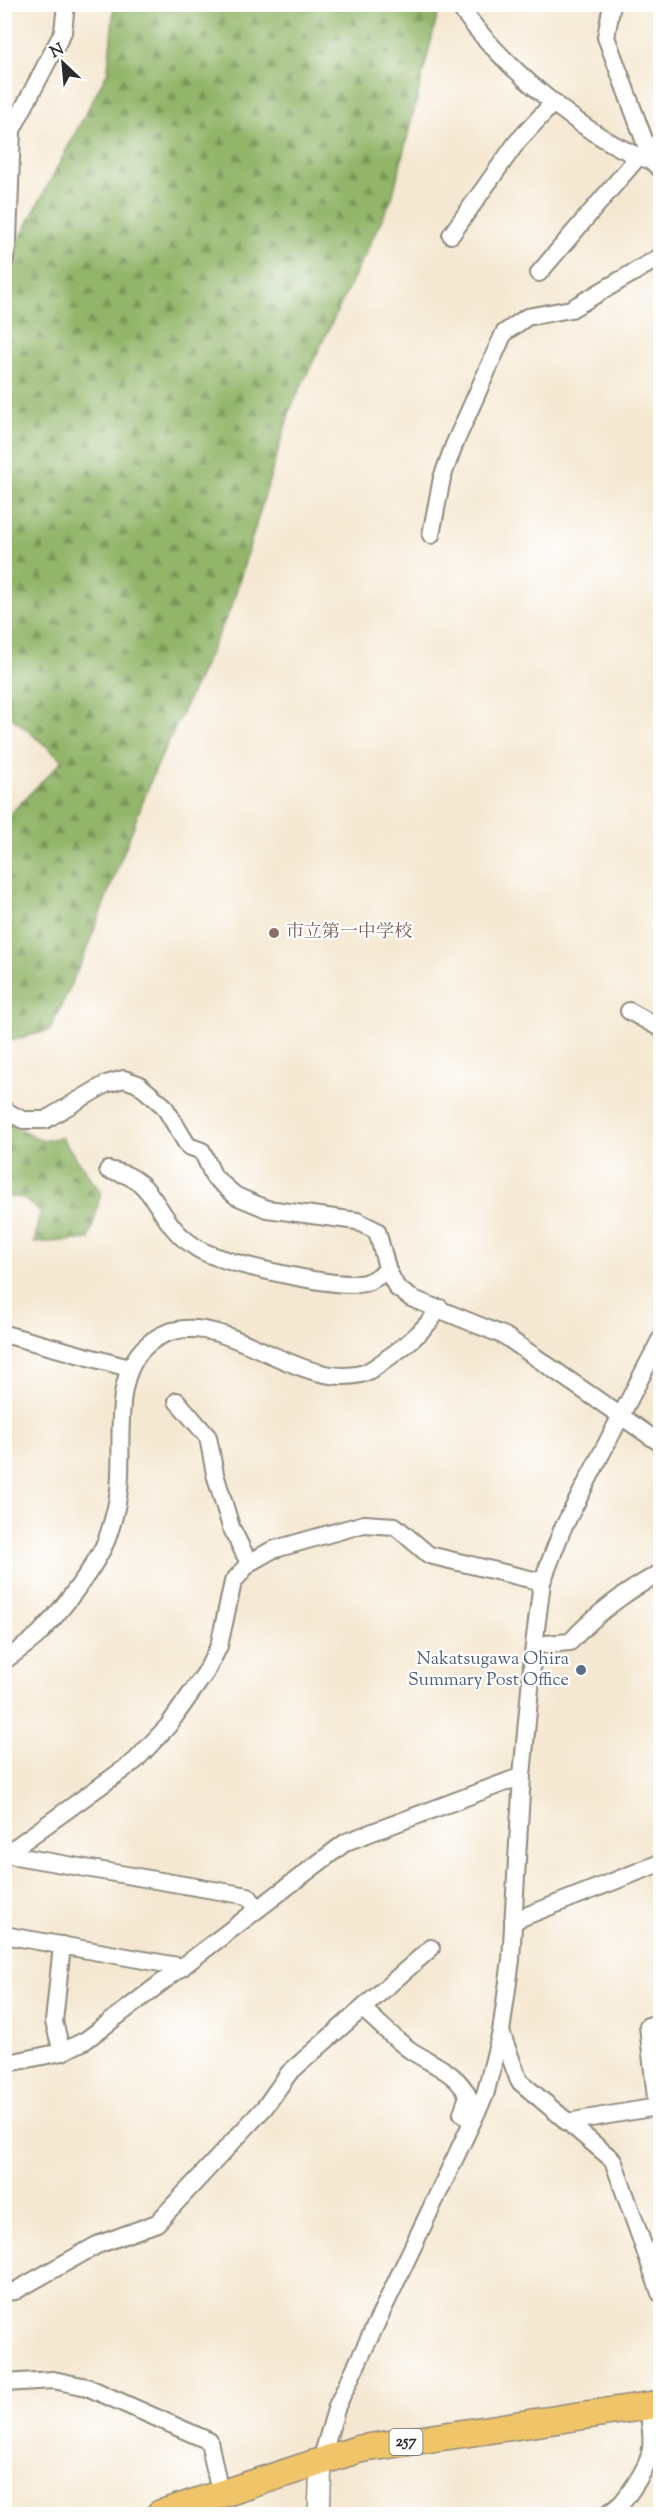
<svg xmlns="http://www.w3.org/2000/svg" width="665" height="2519" viewBox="0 0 665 2519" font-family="'Sorts Mill Goudy','Noto Serif JP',serif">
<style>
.forest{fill:url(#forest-firs);stroke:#5e704a;stroke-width:1.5}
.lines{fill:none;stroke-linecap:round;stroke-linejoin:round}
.minor-casing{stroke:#908a7e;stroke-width:20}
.tertiary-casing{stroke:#908a7e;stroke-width:24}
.trunk-casing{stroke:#908a7e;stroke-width:30}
.minor{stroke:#fff;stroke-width:16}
.tertiary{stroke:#fff;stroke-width:21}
.trunk{stroke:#f0c469;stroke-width:27}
.education-dot{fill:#8d6e63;stroke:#fff;stroke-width:2}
.service-dot{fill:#5c6f8a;stroke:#fff;stroke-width:2}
.labels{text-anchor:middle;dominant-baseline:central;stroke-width:4.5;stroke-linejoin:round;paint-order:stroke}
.shield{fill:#fff;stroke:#6b6b6b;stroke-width:1.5}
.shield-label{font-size:16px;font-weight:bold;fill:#2b2b2b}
.education-label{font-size:18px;fill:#785e54;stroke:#fff;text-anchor:start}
.service-label{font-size:18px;fill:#4e5e75;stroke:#fff;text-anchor:end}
</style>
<defs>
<pattern id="forest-firs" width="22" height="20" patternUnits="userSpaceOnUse" patternTransform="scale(1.5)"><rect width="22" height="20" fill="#92b569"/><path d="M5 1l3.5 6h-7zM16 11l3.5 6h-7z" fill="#779357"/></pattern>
</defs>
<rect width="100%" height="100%" fill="#fff"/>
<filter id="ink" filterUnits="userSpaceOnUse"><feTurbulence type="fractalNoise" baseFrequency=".0167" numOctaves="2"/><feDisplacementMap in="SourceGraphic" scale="12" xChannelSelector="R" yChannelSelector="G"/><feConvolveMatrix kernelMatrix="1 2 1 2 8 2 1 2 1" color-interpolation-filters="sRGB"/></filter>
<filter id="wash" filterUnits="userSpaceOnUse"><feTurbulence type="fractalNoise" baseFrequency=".008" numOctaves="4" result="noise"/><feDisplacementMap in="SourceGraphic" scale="24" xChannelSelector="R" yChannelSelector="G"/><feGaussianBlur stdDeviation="1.35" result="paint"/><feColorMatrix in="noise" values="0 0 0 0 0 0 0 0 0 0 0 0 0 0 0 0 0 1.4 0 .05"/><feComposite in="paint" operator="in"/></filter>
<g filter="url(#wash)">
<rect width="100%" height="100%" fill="#f5e8d2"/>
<g class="forest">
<polygon points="114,5 440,5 392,198 291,407 232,605 153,775 84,956 50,1030 5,1042 5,819 63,760 5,712 4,488 9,481 4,438 5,267 108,71"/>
<polygon points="4,1121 43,1141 61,1137 101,1193 89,1239 34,1243 40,1212 23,1198 5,1196"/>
</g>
</g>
<g filter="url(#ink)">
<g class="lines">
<g class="minor-casing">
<g id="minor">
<path d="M458,4C494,59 589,142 652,161"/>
<polyline points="612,4 606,37 652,161 660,169"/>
<polyline points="451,235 517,142 554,102"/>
<polyline points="4,263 8,240 12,130 63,32 66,4"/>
<polyline points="539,273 638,157"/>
<polyline points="431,535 442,478 454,445 504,333 527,317 571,309 660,257"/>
<polyline points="629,1011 660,1028"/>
<polyline points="4,1110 23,1120 45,1120 106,1084 124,1079 138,1084 164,1106 188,1146 202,1151 214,1177 236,1196 267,1209 357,1221 377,1231 388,1271 397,1288 411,1298 505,1336 660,1443"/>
<path d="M108,1170C155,1177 152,1210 183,1238C189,1242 195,1248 202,1251C228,1264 337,1289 364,1283C372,1281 381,1274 388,1271"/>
<polyline points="4,1334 129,1368"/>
<polyline points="177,1401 208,1437 215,1474 231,1527 249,1563"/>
<path d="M534,1645L570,1642C598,1612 625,1592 660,1573"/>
<path d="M4,1661C16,1652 30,1643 40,1633C60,1612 99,1563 108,1536C112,1524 116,1510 118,1497C126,1452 108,1379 147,1345C209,1291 291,1391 361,1374C371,1372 383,1361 392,1355C411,1342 427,1327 440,1308"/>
<polyline points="4,1854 248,1896 258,1909"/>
<polyline points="6,1854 135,1761 168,1726 206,1672 219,1646 233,1582 249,1563 272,1550 364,1524 395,1526 429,1555 542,1582"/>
<polyline points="513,1921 660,1863"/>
<polyline points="4,1935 183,1967"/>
<path d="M363,2009C378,2022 393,2038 410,2050C431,2064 457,2072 468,2096L462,2113L472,2122"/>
<polyline points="501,2032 519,2081 613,2160 660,2293"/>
<polyline points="62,2052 54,2022 62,1945"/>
<polyline points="4,2064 62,2052 86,2040 346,1842 522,1776"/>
<polyline points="567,2122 657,2107 648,2026 660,2023"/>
<polyline points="4,2292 15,2291 97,2245 157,2223 265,2107 289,2073 431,1948"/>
<polyline points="4,2383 53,2380 87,2387 209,2441 220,2493"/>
<polyline points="321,2461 337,2406 485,2095 501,2032 511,1960 522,1776 534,1645 542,1582 562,1530 660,1340"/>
<path d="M606,2514C619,2508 624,2501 632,2489C656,2454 653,2447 648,2406"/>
</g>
</g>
<g class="tertiary-casing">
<polyline id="tertiary" points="319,2514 321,2461"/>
</g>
<g class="trunk-casing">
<polyline id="trunk" points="160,2514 359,2449 660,2404"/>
</g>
<use href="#minor" class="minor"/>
<use href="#tertiary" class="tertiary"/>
<use href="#trunk" class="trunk"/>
</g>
</g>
<circle class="education-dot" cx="274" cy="933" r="6"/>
<circle class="service-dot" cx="581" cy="1670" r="6"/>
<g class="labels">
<rect class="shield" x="389.5" y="2429" width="33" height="26" rx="4.5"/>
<g class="shield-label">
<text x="406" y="2442">257</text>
</g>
<g class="education-label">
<text x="286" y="933">市立第一中学校</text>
</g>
<g class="service-label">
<text x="569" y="1660">Nakatsugawa Ohira<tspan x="569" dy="21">Summary Post Office</tspan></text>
</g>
</g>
<rect width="665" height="2519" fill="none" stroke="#fff" stroke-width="24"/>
<g transform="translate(63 63) rotate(334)" stroke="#ffffff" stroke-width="4.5" paint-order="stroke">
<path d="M0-4.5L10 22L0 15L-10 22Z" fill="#2b2b2b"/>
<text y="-9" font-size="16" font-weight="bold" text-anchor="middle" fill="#2b2b2b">N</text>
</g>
</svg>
